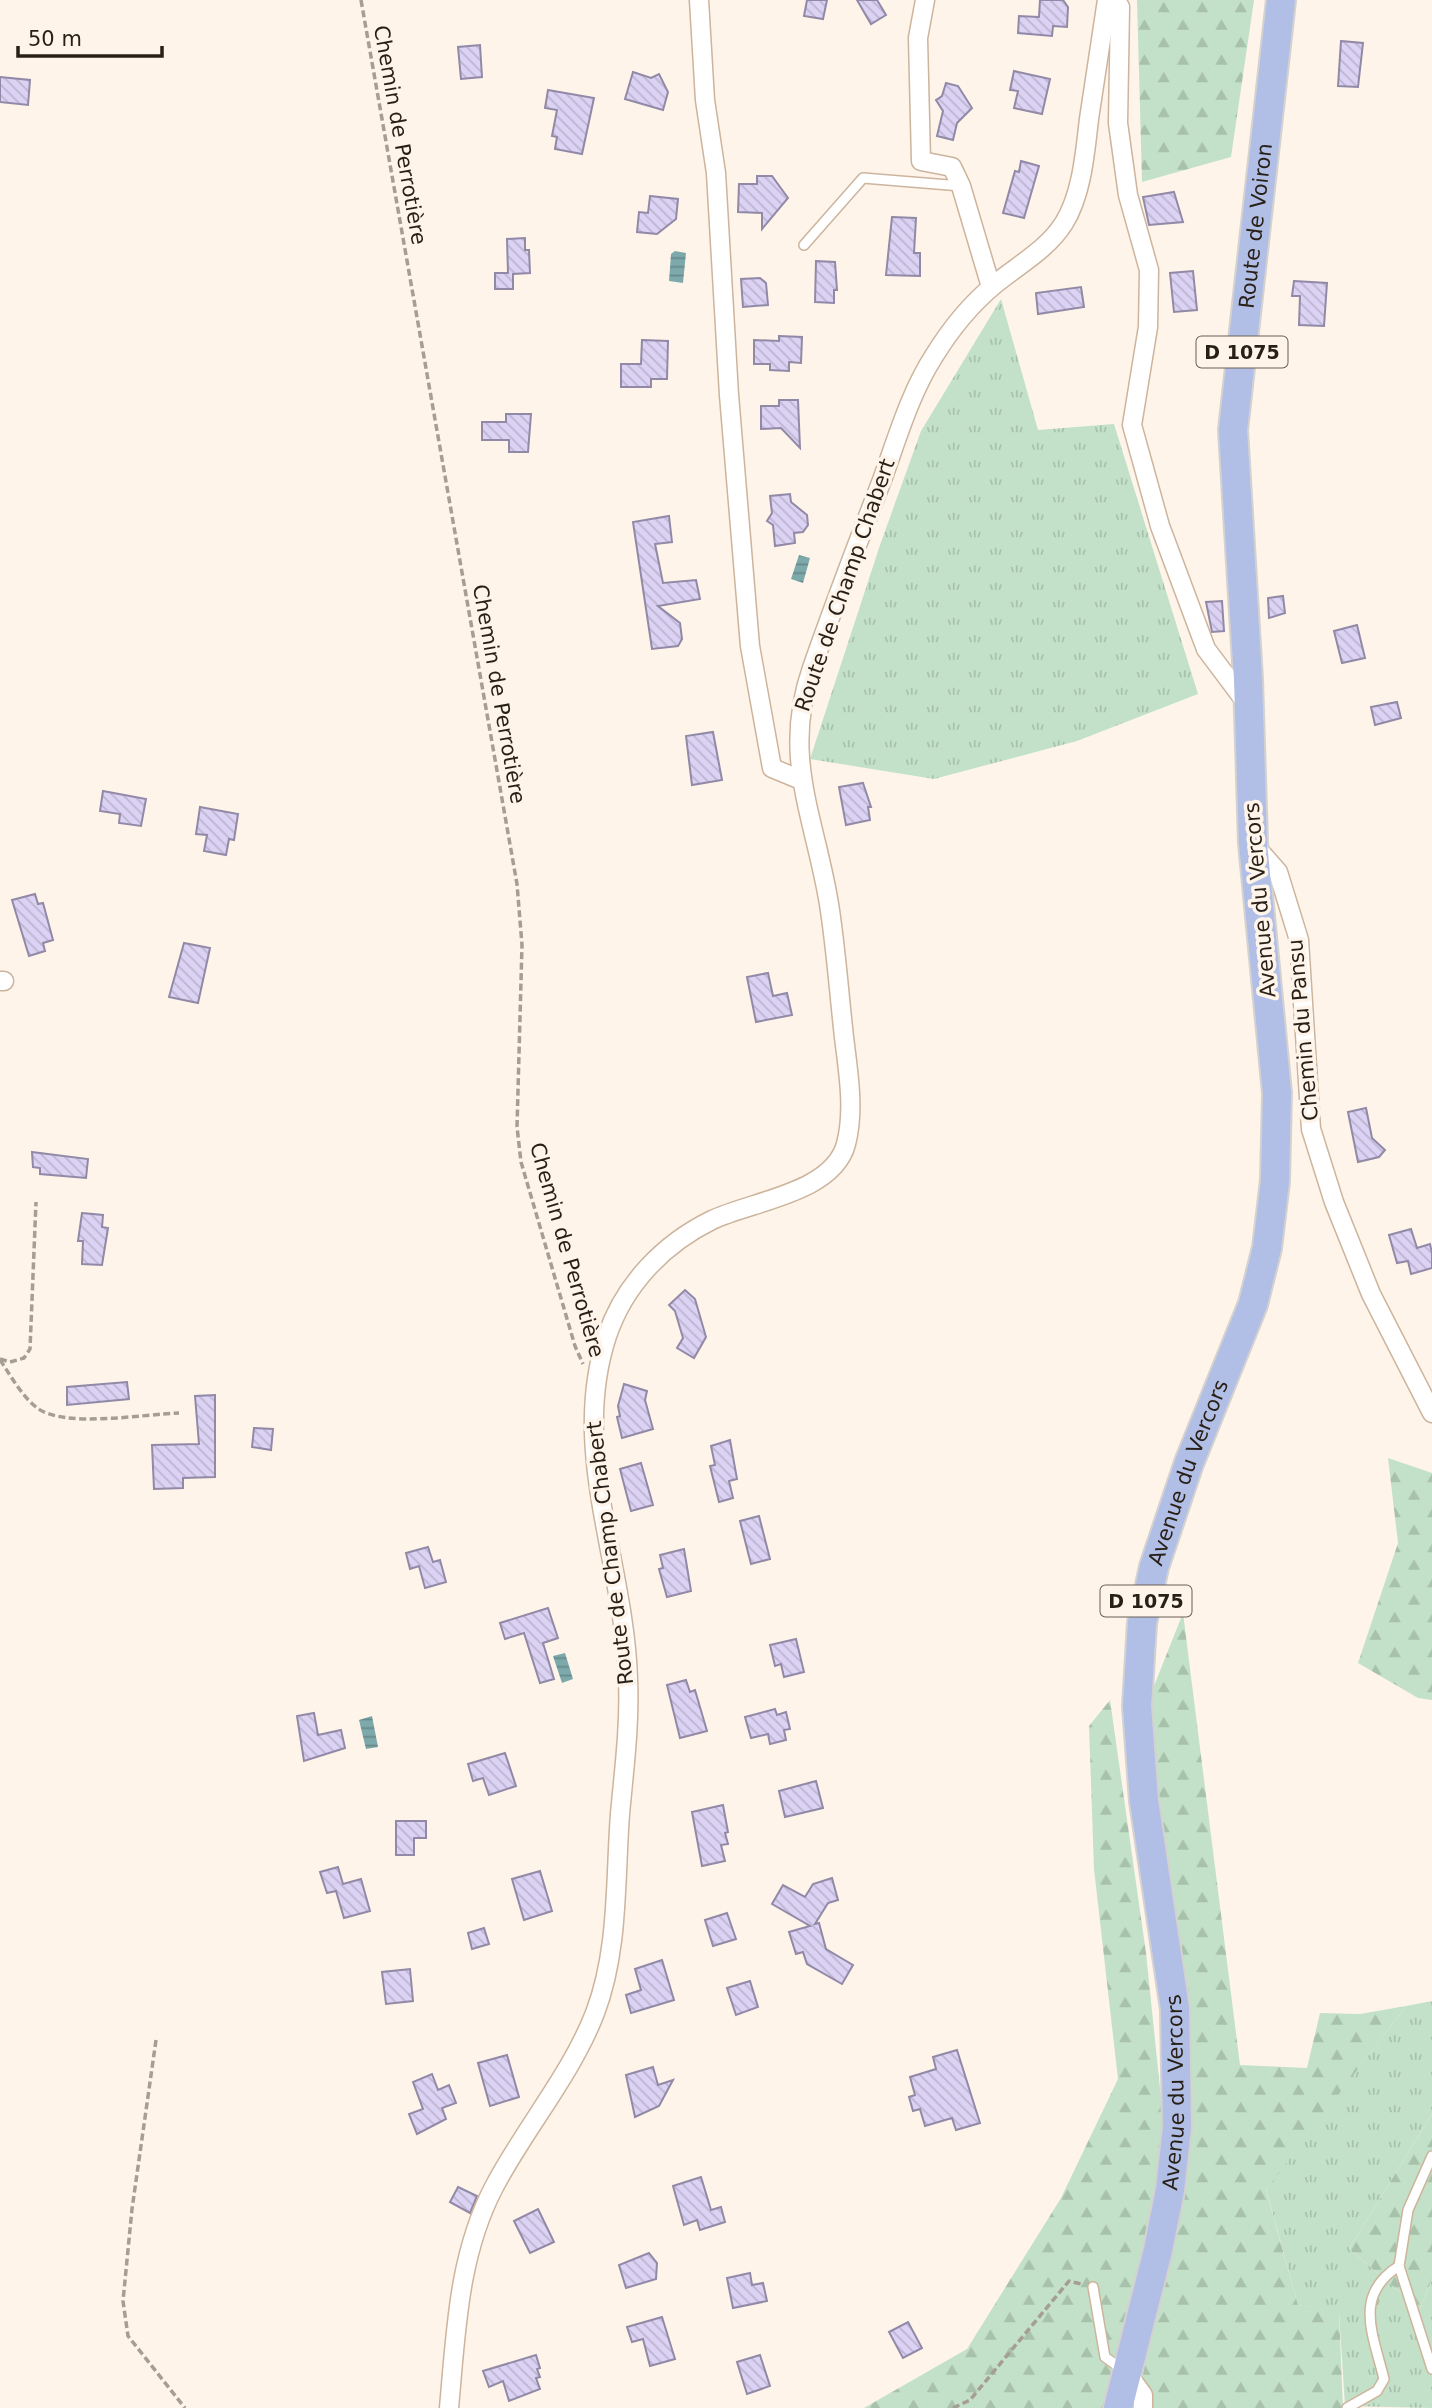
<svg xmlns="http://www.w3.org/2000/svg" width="1432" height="2408" viewBox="0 0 1432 2408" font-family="'DejaVu Sans',sans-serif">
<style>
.grass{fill:url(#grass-tufts)}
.forest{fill:url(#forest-firs)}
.water{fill:url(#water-rules)}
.building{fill:url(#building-back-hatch);stroke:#9189a6;stroke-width:2}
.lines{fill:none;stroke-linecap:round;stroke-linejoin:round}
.lane-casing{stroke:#cdb49c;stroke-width:12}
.street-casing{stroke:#cdb49c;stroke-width:21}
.primary-casing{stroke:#d4d2d0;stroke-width:32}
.path{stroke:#a69d93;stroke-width:3.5;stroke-dasharray:7 3.5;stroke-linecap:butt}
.lane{stroke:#fff;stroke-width:9}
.street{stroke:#fff;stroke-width:18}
.primary{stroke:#b1bee5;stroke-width:28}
.labels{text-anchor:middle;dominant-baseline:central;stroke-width:7;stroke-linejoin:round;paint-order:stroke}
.shield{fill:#fef4ea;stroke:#685f56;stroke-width:2}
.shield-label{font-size:19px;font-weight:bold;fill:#281f16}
.street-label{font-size:21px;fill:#281f16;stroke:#fef4ea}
</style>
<defs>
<pattern id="grass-tufts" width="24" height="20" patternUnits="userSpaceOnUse" patternTransform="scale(1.75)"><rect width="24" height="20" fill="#c3e1c8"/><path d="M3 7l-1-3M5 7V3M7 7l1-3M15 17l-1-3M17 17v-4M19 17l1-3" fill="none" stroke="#a8c1ab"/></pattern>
<pattern id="forest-firs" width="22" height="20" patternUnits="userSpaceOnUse" patternTransform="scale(1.75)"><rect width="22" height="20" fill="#c3e1c8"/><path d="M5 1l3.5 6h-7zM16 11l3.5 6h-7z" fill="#a8c1ab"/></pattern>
<pattern id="water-rules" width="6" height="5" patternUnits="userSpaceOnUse" patternTransform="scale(1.75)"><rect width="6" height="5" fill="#7da9ab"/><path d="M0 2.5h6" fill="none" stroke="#66898a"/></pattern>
<pattern id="building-back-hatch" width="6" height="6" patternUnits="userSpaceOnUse" patternTransform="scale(1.75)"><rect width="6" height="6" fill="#dbd2f4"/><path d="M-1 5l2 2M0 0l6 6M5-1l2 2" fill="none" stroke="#bcb4d0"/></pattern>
</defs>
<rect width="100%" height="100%" fill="#fef4ea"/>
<g class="grass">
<polygon points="1001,299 1038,430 1114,424 1198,694 1077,741 934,779 810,759 880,545 921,431"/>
<polygon points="1432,2001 1432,2114 1349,2249 1420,2309 1432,2279 1432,2408 1345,2406 1339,2313 1298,2305 1266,2189 1406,2006"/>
</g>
<g class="forest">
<polygon points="1137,0 1254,0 1231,157 1142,182"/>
<polygon points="1388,1458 1432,1473 1432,1700 1418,1698 1358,1663 1398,1543"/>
<polygon points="1183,1613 1240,2065 1307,2068 1320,2013 1360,2014 1406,2006 1266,2190 1298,2305 1339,2312 1343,2408 1126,2408 1180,2216 1190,2068 1163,1851 1148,1701"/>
<polygon points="1110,1700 1146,1953 1166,2146 1131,2313 1105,2408 864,2408 967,2349 1061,2198 1118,2079 1094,1869 1089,1726"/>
<polygon points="1432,2114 1432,2279 1420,2309 1349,2249"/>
</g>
<g class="water">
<polygon points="675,251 686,253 683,283 669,281 671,254"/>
<polygon points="799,555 810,558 803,583 791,579"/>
<polygon points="565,1653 573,1679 562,1683 553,1656"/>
<polygon points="372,1716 378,1747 366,1749 359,1720"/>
</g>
<g class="building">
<polygon points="807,0 827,0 823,19 804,16"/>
<polygon points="857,0 877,0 886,15 871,24"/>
<polygon points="1040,0 1063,0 1068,7 1067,27 1053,26 1052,36 1018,33 1019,16 1039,17"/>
<polygon points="1341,41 1363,43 1358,87 1338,86"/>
<polygon points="480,45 482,77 461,79 458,47"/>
<polygon points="1014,71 1050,79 1042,114 1014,108 1018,91 1010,90"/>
<polygon points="633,72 651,78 659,74 668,92 663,110 625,99"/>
<polygon points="0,77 30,80 28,105 0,102"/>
<polygon points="946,83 958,86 972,108 957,123 953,140 937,136 943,111 936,100 942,96"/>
<polygon points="548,90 594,98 582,154 555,149 557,137 552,136 557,110 545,108"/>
<polygon points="1021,161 1039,166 1024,218 1003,213 1015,171 1019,172"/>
<polygon points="757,176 772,176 788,198 762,229 762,213 738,212 739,184 757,184"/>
<polygon points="1174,192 1183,222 1149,225 1143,197"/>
<polygon points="650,196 678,199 676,219 657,234 637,232 639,212 648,213"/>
<polygon points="892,217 916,218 914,253 920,253 920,276 886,275"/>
<polygon points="525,238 525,250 529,250 530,273 513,274 513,289 495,289 495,273 508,273 507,239"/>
<polygon points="816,261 835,262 837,290 834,290 834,303 815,302"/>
<polygon points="1193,271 1197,310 1174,312 1170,273"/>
<polygon points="760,278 766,283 768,305 743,307 741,279"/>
<polygon points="1294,281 1327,283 1324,326 1299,325 1300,296 1292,296"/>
<polygon points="1081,287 1084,307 1038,314 1036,293"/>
<polygon points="779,336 802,337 801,363 789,362 789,371 770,370 770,364 754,364 754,340 779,341"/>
<polygon points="642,340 668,341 667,379 651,379 651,387 621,387 621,364 641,364"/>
<polygon points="779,400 798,400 800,448 781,428 761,429 761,406 779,406"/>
<polygon points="506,414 531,414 528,452 509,452 509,440 482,440 482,422 506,422"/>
<polygon points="790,494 791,502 807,515 808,525 803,532 794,533 795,543 775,546 773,525 767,521 772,513 770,496"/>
<polygon points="669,516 672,542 655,544 663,583 696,580 700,599 658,606 680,623 682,639 678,646 652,649 633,522"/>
<polygon points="1283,596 1285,613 1269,618 1268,598"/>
<polygon points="1222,601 1224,631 1212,632 1206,602"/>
<polygon points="1357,625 1365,658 1342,663 1334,631"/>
<polygon points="1397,702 1401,718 1375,725 1371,707"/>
<polygon points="713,732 722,780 692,785 686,736"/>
<polygon points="863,783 871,807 868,807 870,820 846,825 839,787"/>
<polygon points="103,791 146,799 141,826 119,823 120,814 100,811"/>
<polygon points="200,807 238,814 234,840 229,839 226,855 204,851 207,835 196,834"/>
<polygon points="35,894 38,904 43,903 53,940 43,943 45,951 29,956 12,900"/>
<polygon points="184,943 210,948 198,1003 169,997"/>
<polygon points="768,973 773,996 787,993 792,1015 756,1022 747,977"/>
<polygon points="1366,1108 1372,1138 1385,1150 1379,1157 1358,1162 1348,1112"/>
<polygon points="32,1152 88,1159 86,1178 40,1174 40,1168 33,1167"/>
<polygon points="82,1213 103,1215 102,1227 108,1228 102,1265 82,1264 83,1241 78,1241"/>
<polygon points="1411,1229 1417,1248 1430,1244 1432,1253 1432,1268 1411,1274 1408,1261 1397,1263 1389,1235"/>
<polygon points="685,1290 695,1299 706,1337 694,1358 677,1348 683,1338 675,1311 669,1305"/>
<polygon points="127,1382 129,1399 67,1405 67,1387"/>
<polygon points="624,1384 647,1391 645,1400 653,1429 622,1438 617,1417 620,1416 618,1406"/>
<polygon points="215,1395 215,1477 183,1478 183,1488 154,1489 152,1445 199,1444 195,1396"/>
<polygon points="254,1428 273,1429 271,1450 252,1447"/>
<polygon points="730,1440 737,1479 729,1481 733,1498 719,1502 710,1466 715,1465 711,1446"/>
<polygon points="641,1463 653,1505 631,1511 620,1469"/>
<polygon points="759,1516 770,1559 751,1564 740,1521"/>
<polygon points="428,1547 433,1562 440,1560 446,1582 425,1588 419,1566 410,1569 406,1553"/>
<polygon points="684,1549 691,1591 667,1597 659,1569 663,1568 660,1555"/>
<polygon points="548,1608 558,1638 543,1643 554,1679 540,1683 524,1633 505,1639 500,1623"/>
<polygon points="796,1639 804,1672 784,1677 781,1664 775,1666 770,1645"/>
<polygon points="686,1680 690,1692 695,1690 707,1731 680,1738 667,1685"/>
<polygon points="775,1709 777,1715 786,1712 790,1729 784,1730 786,1740 770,1744 768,1734 751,1738 745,1717"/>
<polygon points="314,1713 318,1735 341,1730 345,1748 304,1761 297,1716"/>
<polygon points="505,1753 516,1786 489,1795 483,1778 473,1781 468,1764"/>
<polygon points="816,1781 823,1808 785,1817 779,1791"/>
<polygon points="723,1805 728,1832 725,1833 728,1844 721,1845 725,1861 702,1866 692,1812"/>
<polygon points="396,1821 426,1821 426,1838 414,1838 414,1855 396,1855"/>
<polygon points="338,1867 343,1884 361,1879 370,1911 344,1918 336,1891 327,1893 320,1872"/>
<polygon points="540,1871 552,1911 524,1920 512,1879"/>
<polygon points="832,1878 838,1900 828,1903 815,1924 819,1923 826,1949 853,1965 842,1984 807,1964 803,1952 796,1954 789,1932 810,1926 772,1904 783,1885 805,1897 813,1884"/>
<polygon points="727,1913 736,1939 713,1946 705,1920"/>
<polygon points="484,1928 489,1944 472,1949 468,1933"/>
<polygon points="662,1960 674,2000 631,2013 626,1995 641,1990 635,1969"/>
<polygon points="410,1969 413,2001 386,2004 382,1972"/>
<polygon points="750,1981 758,2007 736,2015 727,1988"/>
<polygon points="957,2050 980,2123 956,2130 952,2118 925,2126 920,2109 913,2111 909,2097 915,2095 910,2077 936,2069 933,2057"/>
<polygon points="507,2055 519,2097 490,2106 478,2063"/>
<polygon points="653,2067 658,2085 673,2080 659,2106 635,2117 626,2075"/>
<polygon points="432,2074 438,2090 449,2085 456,2103 442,2108 446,2119 417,2134 409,2114 423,2109 413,2082"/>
<polygon points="701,2177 711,2210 721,2207 725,2222 700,2230 697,2220 684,2225 673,2186"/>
<polygon points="458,2187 477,2196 470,2213 450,2202"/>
<polygon points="538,2209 554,2242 530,2253 514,2221"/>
<polygon points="649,2253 657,2263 656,2279 626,2288 619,2265"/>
<polygon points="750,2273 752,2285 763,2283 767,2301 733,2308 727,2278"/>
<polygon points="662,2317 675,2359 650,2366 643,2339 632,2342 627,2327"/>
<polygon points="908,2322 922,2348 903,2358 889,2332"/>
<polygon points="536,2355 540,2368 537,2369 540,2377 536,2378 540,2389 509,2401 503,2381 489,2387 483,2371"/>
<polygon points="760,2355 770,2386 747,2394 737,2362"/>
</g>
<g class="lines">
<g class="lane-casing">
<g id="lane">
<polyline points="804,245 863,178 961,186"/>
<polyline points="1432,2156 1408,2210 1399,2266 1432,2369"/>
<polyline points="1093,2287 1105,2357 1123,2370"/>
<path d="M1347,2408L1377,2391L1384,2379C1373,2334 1353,2295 1399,2266"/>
</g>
</g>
<g class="street-casing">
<g id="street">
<polyline points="699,0 705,100 716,173 729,395 750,646 772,768 801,780"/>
<polyline points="925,0 918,38 921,161 952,167 961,186 991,287"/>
<polyline points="1116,0 1120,7 1118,123 1128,195 1149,270 1148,327 1132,425 1160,526 1206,649 1248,705"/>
<polyline points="1255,846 1278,872 1299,940 1311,1129 1334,1202 1371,1294 1432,1413"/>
<polyline points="0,981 4,981"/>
<polyline points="1127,2373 1143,2395 1143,2408"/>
<path d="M449,2408C456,2332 458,2256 494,2187C525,2128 571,2075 595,2013C619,1950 615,1880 620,1814C624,1770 630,1725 628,1680C625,1564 569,1451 607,1336C624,1285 663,1244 712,1220C752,1201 833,1193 846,1144C855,1110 848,1071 844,1037C839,993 836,948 829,904C815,818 781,756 812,668C834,605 858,542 882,480C897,439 910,393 934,356C950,330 970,305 994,285C1018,265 1047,250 1064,223C1082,194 1085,153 1089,119C1095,80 1101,40 1107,0"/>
</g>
</g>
<g class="primary-casing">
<g id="primary">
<path id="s1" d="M1118,2408L1158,2250L1170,2190L1177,2127L1175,2009L1144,1801L1137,1706L1142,1623L1154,1567L1189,1463L1253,1304L1267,1248L1275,1181L1277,1093L1253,843L1248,679L1233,430L1281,0"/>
</g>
</g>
<g class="path">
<polyline points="361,0 517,884 522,945 517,1127 521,1162 575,1346 583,1364"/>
<polyline points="0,1359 10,1362 24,1358 30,1349 36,1202"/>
<path d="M0,1360C11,1376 21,1395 36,1407C62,1429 144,1414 179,1413"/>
<polyline points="156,2040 132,2209 123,2301 128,2336 185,2408"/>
<polyline points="953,2408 970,2400 1069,2281 1081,2284"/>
</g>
<use href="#lane" class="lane"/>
<use href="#street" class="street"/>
<use href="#primary" class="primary"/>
</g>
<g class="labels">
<g class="shield">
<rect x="1196.5" y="336.5" width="91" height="31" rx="5"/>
<rect x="1100.5" y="1585.5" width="91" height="31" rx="5"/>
</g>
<g class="shield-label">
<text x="1242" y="352">D 1075</text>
<text x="1146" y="1601">D 1075</text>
</g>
<g class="street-label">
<text transform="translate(400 135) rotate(80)">Chemin de Perrotière</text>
<text stroke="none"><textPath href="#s1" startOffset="2216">Route de Voiron</textPath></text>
<text transform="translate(845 585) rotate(-71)">Route de Champ Chabert</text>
<text transform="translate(499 694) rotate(80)">Chemin de Perrotière</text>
<text transform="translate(1260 900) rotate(-95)">Avenue du Vercors</text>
<text transform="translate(1303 1030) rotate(-95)">Chemin du Pansu</text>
<text transform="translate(567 1250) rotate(74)">Chemin de Perrotière</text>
<text stroke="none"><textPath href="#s1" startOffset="952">Avenue du Vercors</textPath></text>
<text transform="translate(610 1553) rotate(-97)">Route de Champ Chabert</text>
<text stroke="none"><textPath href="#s1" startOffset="322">Avenue du Vercors</textPath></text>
</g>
</g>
<path d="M18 46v10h144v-10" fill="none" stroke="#281f16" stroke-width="3.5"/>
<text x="28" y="46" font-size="21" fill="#281f16" stroke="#fef4ea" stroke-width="5" paint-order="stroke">50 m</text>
</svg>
